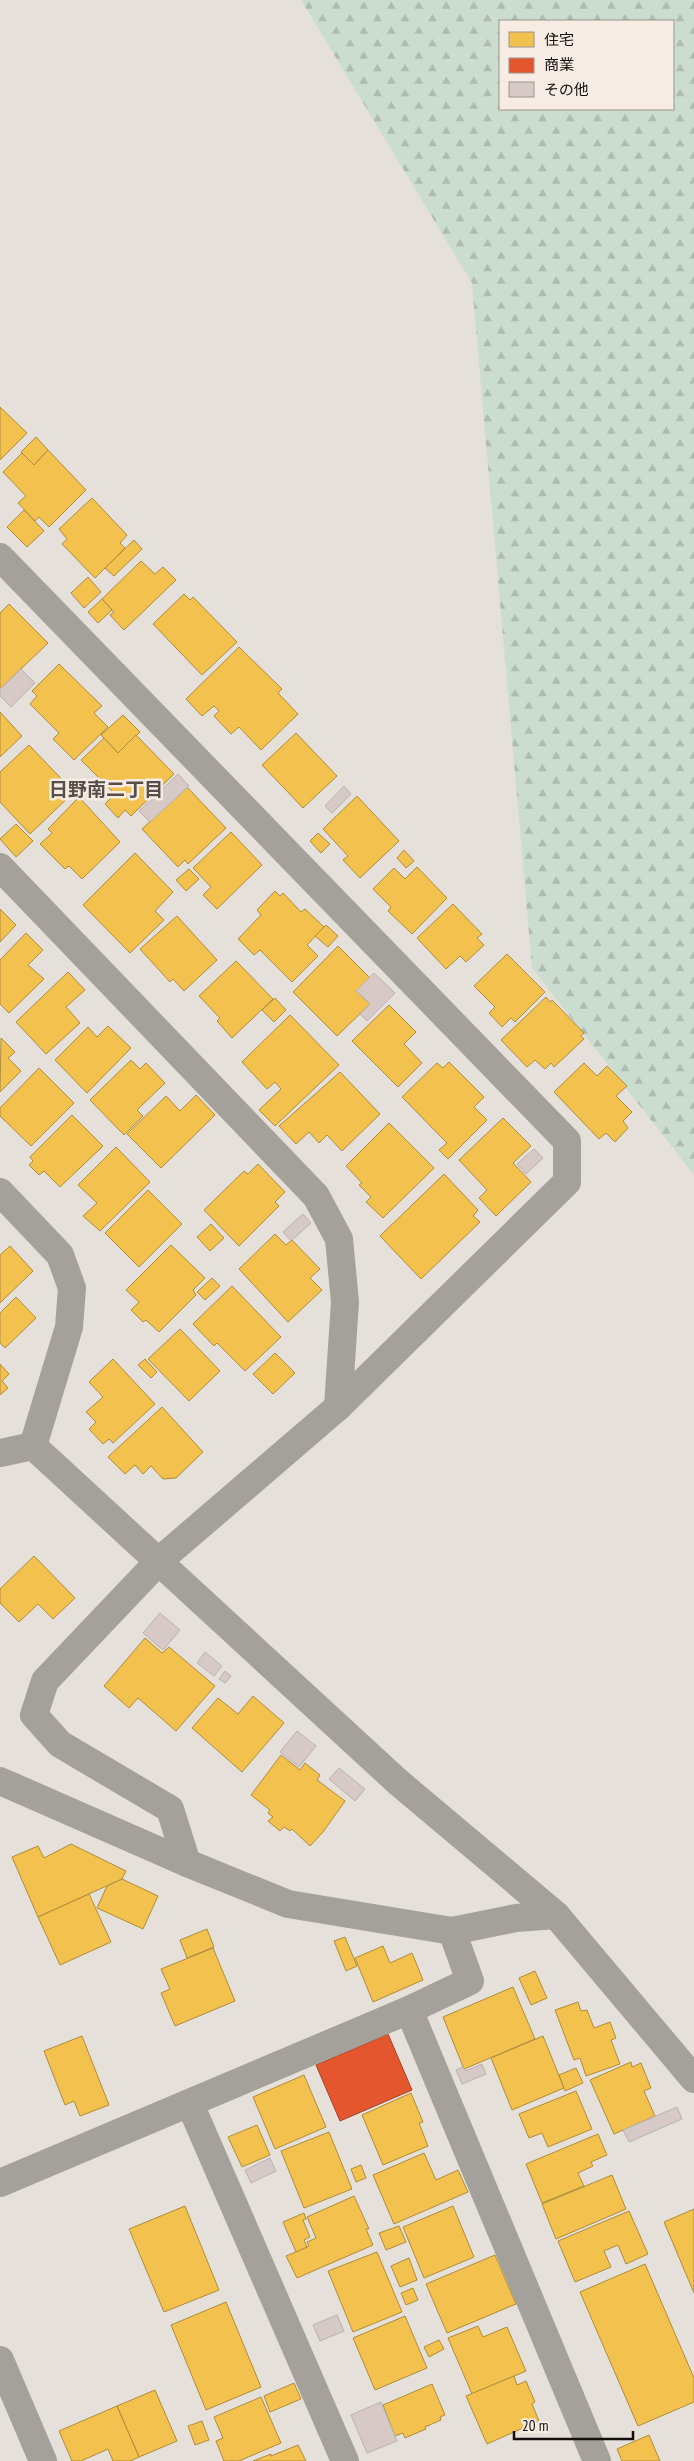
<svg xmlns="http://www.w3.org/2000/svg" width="694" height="2461" viewBox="0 0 694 2461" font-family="'PT Sans Narrow','Noto Sans JP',sans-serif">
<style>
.forest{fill:url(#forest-firs);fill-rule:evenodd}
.homes{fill:#f2c14e;stroke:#af8c3a}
.shops{fill:#e4572e;stroke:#a54124}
.building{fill:#d6c9c6;stroke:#b8b3b1}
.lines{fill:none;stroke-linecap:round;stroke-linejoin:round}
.minor{stroke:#a4a19a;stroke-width:28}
.labels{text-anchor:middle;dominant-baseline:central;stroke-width:5;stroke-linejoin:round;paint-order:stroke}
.neighbourhood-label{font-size:19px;font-weight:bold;fill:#564e47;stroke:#f7ece4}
</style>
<defs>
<pattern id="forest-firs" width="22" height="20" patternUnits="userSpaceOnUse" patternTransform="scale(1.25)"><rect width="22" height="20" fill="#cbddce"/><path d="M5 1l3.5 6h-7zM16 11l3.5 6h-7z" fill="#adbcb0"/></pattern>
</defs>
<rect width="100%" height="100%" fill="#e6e0db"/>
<path class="forest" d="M301,0H694V1175L532,968L472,283ZM500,21H673V109H500Z"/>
<g class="homes">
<polygon points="0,407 27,433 0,460"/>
<polygon points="36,437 48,450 34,465 21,452"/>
<polygon points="48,450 86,490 49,527 39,517 35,521 18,503 26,496 3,472 22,453 34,465"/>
<polygon points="92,498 127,535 120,543 125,548 95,578 62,544 67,539 59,529"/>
<polygon points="24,510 44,531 27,547 7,527"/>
<polygon points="134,540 142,549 114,576 105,568"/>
<polygon points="141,561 155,574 163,567 176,580 124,630 110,615 114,612 102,599"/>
<polygon points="88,577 101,592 84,608 71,593"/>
<polygon points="184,594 190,600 193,597 237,642 202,675 153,624"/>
<polygon points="102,599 112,610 98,623 88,612"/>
<polygon points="9,604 48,643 0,689 0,613"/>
<polygon points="239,647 282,689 278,693 298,714 261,750 239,727 231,734 214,716 219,711 214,706 202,716 186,699"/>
<polygon points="59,664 102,706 94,713 108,727 74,760 53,739 59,733 30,704 37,696 32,691"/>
<polygon points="0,712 22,736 0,757"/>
<polygon points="123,715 140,732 118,753 101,735"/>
<polygon points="296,733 337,776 303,808 262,765"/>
<polygon points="136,735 174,774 131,816 125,810 118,818 105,804 115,794 81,760 104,738 118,753"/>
<polygon points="29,745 74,792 30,834 0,802 0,772"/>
<polygon points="187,787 226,828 188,864 185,860 178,867 142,829"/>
<polygon points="357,796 399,841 360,878 343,860 348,856 323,829"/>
<polygon points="79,797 120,842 82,879 69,866 65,869 40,844 52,833 48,829"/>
<polygon points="16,824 33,841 16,857 0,839"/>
<polygon points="231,832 262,865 217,909 203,895 211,887 193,868"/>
<polygon points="318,833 330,844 321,853 310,841"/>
<polygon points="404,850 414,861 406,868 397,858"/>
<polygon points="135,853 173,892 155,911 164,920 130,953 83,905"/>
<polygon points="417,867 447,898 412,934 388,911 391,907 373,889 394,868 405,879"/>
<polygon points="189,869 199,879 186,891 176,880"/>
<polygon points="275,891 280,896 283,893 301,912 305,909 324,927 307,945 318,956 292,982 260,950 254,955 238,939 261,915 257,910"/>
<polygon points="453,904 482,934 477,938 484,945 466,962 460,956 446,969 417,938"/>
<polygon points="0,909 16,925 0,942"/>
<polygon points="177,916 217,960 184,991 173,979 170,982 140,949"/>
<polygon points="326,925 338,936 328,947 315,936"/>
<polygon points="26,933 43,950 28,965 44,979 9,1013 0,1004 0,960"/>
<polygon points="338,946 370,978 356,991 370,1004 337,1036 293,992"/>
<polygon points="507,954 545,992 515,1022 511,1018 502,1027 489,1013 495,1007 474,986"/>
<polygon points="236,961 273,999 232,1038 217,1021 220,1018 199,996"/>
<polygon points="68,972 85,990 66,1007 80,1023 46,1054 16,1022"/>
<polygon points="546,997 550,1002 552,1000 584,1033 581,1036 584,1039 554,1067 551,1063 545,1069 535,1060 527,1067 501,1040"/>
<polygon points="275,998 286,1010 274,1022 262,1010"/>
<polygon points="389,1005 416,1032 404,1044 422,1063 398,1087 352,1041"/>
<polygon points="290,1015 339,1065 275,1126 259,1110 281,1089 275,1082 267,1089 242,1062"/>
<polygon points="108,1026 131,1048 87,1093 55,1060 88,1027 97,1037"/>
<polygon points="1,1038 15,1052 8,1058 21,1071 0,1092"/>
<polygon points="131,1060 140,1069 146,1063 165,1083 137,1110 143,1116 124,1135 90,1100"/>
<polygon points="449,1062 484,1097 474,1107 487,1120 448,1159 439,1150 447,1143 402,1097 437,1063 443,1068"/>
<polygon points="584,1063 597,1076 607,1066 627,1086 616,1096 632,1112 623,1121 628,1128 615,1142 606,1133 599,1139 554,1092"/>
<polygon points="39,1068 74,1103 31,1146 0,1116 0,1108"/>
<polygon points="340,1072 380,1114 342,1151 327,1135 319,1143 309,1132 296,1144 279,1126"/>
<polygon points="196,1095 215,1115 161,1168 127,1134 166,1096 180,1111"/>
<polygon points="72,1115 103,1146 60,1187 44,1171 39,1175 29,1165 33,1161 30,1157"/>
<polygon points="503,1118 531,1146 513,1163 531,1182 496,1216 479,1198 487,1190 459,1160"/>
<polygon points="389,1123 434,1168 383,1218 366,1202 371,1197 359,1185 362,1183 346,1166"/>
<polygon points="116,1147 150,1182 100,1231 83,1216 97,1203 78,1185"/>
<polygon points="258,1164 285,1192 275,1202 279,1206 239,1246 204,1210 244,1171 248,1174"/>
<polygon points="444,1174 478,1210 473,1216 480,1222 421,1279 380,1236"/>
<polygon points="148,1190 182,1224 139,1267 105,1233"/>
<polygon points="211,1224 224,1238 210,1251 197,1237"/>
<polygon points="275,1234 286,1245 292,1240 320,1269 310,1278 322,1290 288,1322 239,1269"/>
<polygon points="171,1245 205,1278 193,1290 196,1295 159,1332 146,1320 143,1322 131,1310 139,1302 126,1290"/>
<polygon points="10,1246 33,1271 0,1303 0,1255"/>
<polygon points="212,1278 220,1286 205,1300 197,1292"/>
<polygon points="232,1286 281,1337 245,1371 217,1343 214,1346 193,1324"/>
<polygon points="16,1297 36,1318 5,1348 0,1343 0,1313"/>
<polygon points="180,1329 220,1371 189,1401 148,1359"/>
<polygon points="275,1353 295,1373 273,1394 253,1374"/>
<polygon points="113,1359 155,1404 113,1443 109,1439 103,1444 89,1429 96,1422 86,1412 103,1397 89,1382"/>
<polygon points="145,1359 157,1372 151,1378 138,1365"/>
<polygon points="0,1364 9,1374 2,1381 8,1388 0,1395"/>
<polygon points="162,1407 203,1452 176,1478 163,1479 151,1466 143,1474 135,1465 125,1474 108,1457"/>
<polygon points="34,1556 75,1598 53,1619 38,1604 19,1622 0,1603 0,1589"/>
<polygon points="145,1638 162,1653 169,1647 215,1686 176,1731 138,1698 129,1708 104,1686"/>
<polygon points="253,1696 284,1723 242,1772 192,1728 218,1698 238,1714"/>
<polygon points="281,1755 300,1770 305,1763 320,1775 317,1780 345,1801 323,1832 310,1846 292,1829 290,1831 284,1827 280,1831 268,1821 273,1817 268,1813 270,1810 251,1795"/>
<polygon points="71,1844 126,1871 122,1879 38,1917 12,1857 38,1846 44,1858"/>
<polygon points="122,1879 158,1896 143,1929 97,1908 107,1886"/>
<polygon points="89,1894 111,1942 60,1965 38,1917"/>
<polygon points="207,1929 214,1947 187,1958 180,1940"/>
<polygon points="345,1937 357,1966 346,1971 334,1941"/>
<polygon points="383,1946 390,1963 412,1953 423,1980 373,2002 355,1958"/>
<polygon points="213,1948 235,2001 175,2026 161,1993 170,1989 161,1969"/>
<polygon points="535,1971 547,1998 531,2005 519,1978"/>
<polygon points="513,1987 535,2039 464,2069 443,2017"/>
<polygon points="578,2002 581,2011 587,2010 594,2028 610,2022 616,2038 611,2040 620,2064 586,2076 580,2058 574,2060 555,2010"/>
<polygon points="82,2036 109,2105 80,2116 74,2101 65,2105 44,2051"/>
<polygon points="543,2036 564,2088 512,2110 491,2058"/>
<polygon points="631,2062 632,2067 641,2063 651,2088 644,2091 655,2116 614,2134 590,2080"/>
<polygon points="576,2068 583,2083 565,2091 559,2075"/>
<polygon points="304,2075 326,2127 275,2149 253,2097"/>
<polygon points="576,2091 592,2129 548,2147 542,2133 529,2138 519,2114"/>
<polygon points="411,2093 423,2122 419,2123 428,2146 383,2165 362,2115"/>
<polygon points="257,2125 270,2155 242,2167 228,2137"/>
<polygon points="329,2132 352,2189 304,2208 281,2151"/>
<polygon points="598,2134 607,2155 591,2162 593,2166 578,2173 584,2186 542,2203 526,2164"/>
<polygon points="424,2153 436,2180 458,2170 468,2192 394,2224 373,2175"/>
<polygon points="361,2165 366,2178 356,2182 351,2169"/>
<polygon points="612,2175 626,2209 556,2239 542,2204"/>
<polygon points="354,2196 369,2229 366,2229 373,2245 297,2278 286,2256 307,2247 309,2246 307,2242 316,2238 307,2217"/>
<polygon points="185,2206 219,2290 164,2312 129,2229"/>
<polygon points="453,2206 474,2257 424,2278 403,2227"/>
<polygon points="694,2209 694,2293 664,2222"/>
<polygon points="629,2211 648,2254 626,2264 618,2245 604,2251 611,2267 575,2282 558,2241"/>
<polygon points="304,2213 306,2219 303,2220 310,2237 304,2240 307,2247 296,2252 283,2222"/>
<polygon points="399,2226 406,2242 386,2250 379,2233"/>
<polygon points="377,2252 402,2312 353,2332 328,2271"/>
<polygon points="495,2255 516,2304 447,2333 426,2284"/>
<polygon points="409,2258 417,2280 400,2287 391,2266"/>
<polygon points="645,2264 694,2378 694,2402 638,2426 580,2292"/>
<polygon points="413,2288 418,2300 406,2305 401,2293"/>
<polygon points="226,2302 261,2387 206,2410 171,2325"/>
<polygon points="405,2316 427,2368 375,2390 353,2338"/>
<polygon points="478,2326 483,2337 507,2327 526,2371 472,2394 448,2338"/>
<polygon points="439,2340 444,2349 429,2357 424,2347"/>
<polygon points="514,2376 517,2385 526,2381 535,2402 532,2404 539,2421 487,2444 466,2396"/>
<polygon points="294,2383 301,2399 270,2412 264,2396"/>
<polygon points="432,2384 445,2415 440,2417 441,2420 425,2427 426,2429 405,2438 403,2433 395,2436 383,2405"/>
<polygon points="155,2390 177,2441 139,2457 117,2406"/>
<polygon points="261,2397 281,2443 239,2461 224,2461 216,2441 223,2438 214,2417"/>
<polygon points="117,2406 139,2457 130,2461 113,2461 108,2449 81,2461 72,2461 59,2431"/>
<polygon points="202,2421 209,2440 195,2445 188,2426"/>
<polygon points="649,2435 660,2461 622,2461 617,2449"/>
<polygon points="298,2445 306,2461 253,2461 271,2454 271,2456"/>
</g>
<polygon class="shops" points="388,2034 412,2090 340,2121 316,2065"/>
<g class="building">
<polygon points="21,669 35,683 11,707 0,696 0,689"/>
<polygon points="178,774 189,786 150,822 139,811"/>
<polygon points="344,786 351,794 332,813 325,806"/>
<polygon points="374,973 395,993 367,1021 360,1014 370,1004 356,991"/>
<polygon points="534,1149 543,1158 526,1174 517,1164"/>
<polygon points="303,1214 311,1223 291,1241 283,1232"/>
<polygon points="160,1613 180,1630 163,1650 143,1633"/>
<polygon points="205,1652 222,1666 214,1676 197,1663"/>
<polygon points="225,1671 231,1676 225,1683 219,1679"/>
<polygon points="297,1731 316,1746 299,1767 280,1752"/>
<polygon points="339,1768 365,1789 355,1801 329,1779"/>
<polygon points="482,2064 486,2074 462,2084 456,2070 463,2067 465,2071"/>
<polygon points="677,2107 682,2119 629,2142 623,2130"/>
<polygon points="270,2158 276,2171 251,2183 245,2170"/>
<polygon points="337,2315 344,2331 320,2341 313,2325"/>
<polygon points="381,2402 397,2441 367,2453 351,2415"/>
</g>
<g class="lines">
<g class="minor">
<polyline points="0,557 567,1141 567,1182 338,1407 160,1560 45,1681 34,1715 60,1744 170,1809 187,1863"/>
<polyline points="0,867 316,1196 339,1239 345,1302 338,1407"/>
<polyline points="0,1192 60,1255 72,1288 69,1327 33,1446"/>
<polyline points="0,1453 33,1446 398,1782 556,1915 694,2079"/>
<polyline points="0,1781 187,1863 288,1904 452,1931 516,1918 556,1915"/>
<polyline points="409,2010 597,2461"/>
<polyline points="190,2104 345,2461"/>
<polyline points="0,2183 409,2010 470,1981 452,1931"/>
<polyline points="0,2360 43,2461"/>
</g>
</g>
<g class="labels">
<g class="neighbourhood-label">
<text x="106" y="789">日野南二丁目</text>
</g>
</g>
<rect x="499" y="20" width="175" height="90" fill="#f7ece4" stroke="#9c948e"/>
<rect x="509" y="32" width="25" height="15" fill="#f2c14e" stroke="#9c948e"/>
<text x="544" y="45" font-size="15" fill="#130f0d">住宅</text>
<rect x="509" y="58" width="25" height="15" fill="#e4572e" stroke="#9c948e"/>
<text x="544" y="70" font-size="15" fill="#130f0d">商業</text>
<rect x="509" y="82" width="25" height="15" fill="#d6c9c6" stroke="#9c948e"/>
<text x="544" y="95" font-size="15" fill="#130f0d">その他</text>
<path d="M514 2431v8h119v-8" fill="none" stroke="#130f0d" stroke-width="2.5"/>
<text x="522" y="2431" font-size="15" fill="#130f0d" stroke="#f7ece4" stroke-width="4" paint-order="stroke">20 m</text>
</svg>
